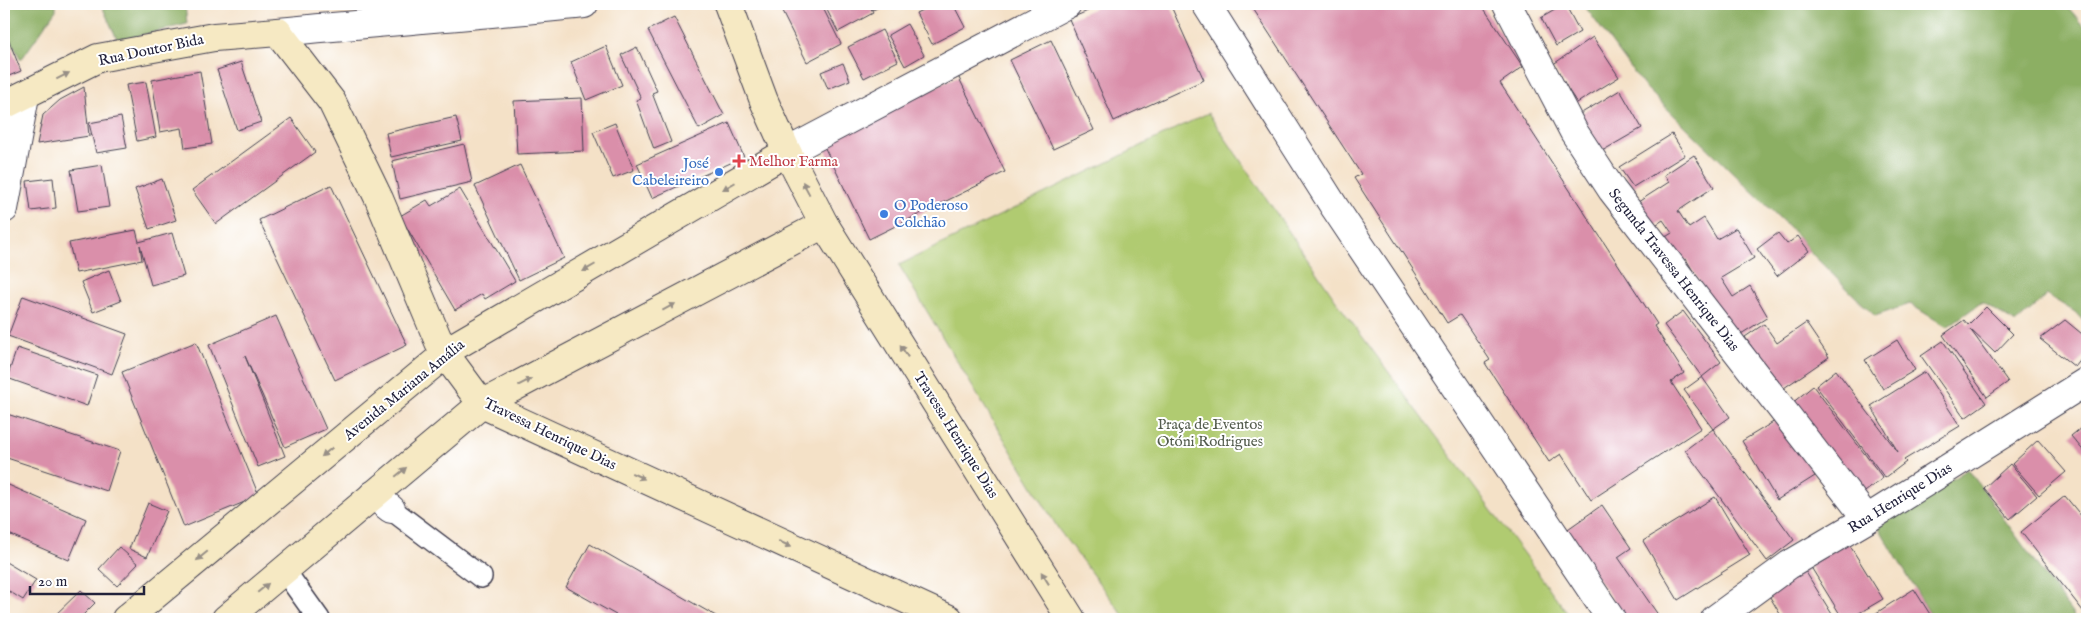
<svg xmlns="http://www.w3.org/2000/svg" width="2091" height="623" viewBox="0 0 2091 623" font-family="'IM FELL English',serif">
<style>
.green{fill:#b0cb71;stroke:#697656}
.forest{fill:#8caf63;stroke:#57684f}
.building{fill:#da8faa}
.lines{fill:none;stroke-linecap:round;stroke-linejoin:round}
.lane-casing{stroke:#423f50;stroke-width:24}
.street-casing{stroke:#423f50;stroke-width:30}
.secondary-casing{stroke:#423f50;stroke-width:30}
.lane{stroke:#fff;stroke-width:21}
.street{stroke:#fff;stroke-width:28}
.secondary{stroke:#f6e9c3;stroke-width:28}
.oneway{fill:#978f86}
.health-dot{fill:#e0444e;stroke:#fff;stroke-width:2}
.shop-dot{fill:#3f7fe0;stroke:#fff;stroke-width:2}
.labels{text-anchor:middle;dominant-baseline:central;stroke-width:4;stroke-linejoin:round;paint-order:stroke}
.street-label{font-size:15px;fill:#22223b;stroke:#fff}
.health-label{font-size:15px;fill:#be3a42;stroke:#fff;text-anchor:start}
.shop-label{font-size:15px;fill:#366cbe;stroke:#fff;text-anchor:end}
.park-label{font-size:15px;fill:#545d4e;stroke:#fff}
</style>
<rect width="100%" height="100%" fill="#fff"/>
<filter id="ink" filterUnits="userSpaceOnUse"><feTurbulence type="fractalNoise" baseFrequency=".02" numOctaves="2"/><feDisplacementMap in="SourceGraphic" scale="10" xChannelSelector="R" yChannelSelector="G"/><feConvolveMatrix kernelMatrix="1 2 1 2 8 2 1 2 1" color-interpolation-filters="sRGB"/></filter>
<filter id="wash" filterUnits="userSpaceOnUse"><feTurbulence type="fractalNoise" baseFrequency=".0096" numOctaves="4" result="noise"/><feDisplacementMap in="SourceGraphic" scale="20" xChannelSelector="R" yChannelSelector="G"/><feGaussianBlur stdDeviation="1.12" result="paint"/><feColorMatrix in="noise" values="0 0 0 0 0 0 0 0 0 0 0 0 0 0 0 0 0 1.4 0 .05"/><feComposite in="paint" operator="in"/></filter>
<g filter="url(#wash)">
<rect width="100%" height="100%" fill="#f4e1c7"/>
<polygon class="green" points="1208,113 1344,312 1572,619 1126,619 1059,530 899,265"/>
<g class="forest">
<polygon points="4,4 56,4 56,10 21,60 4,26"/>
<polygon points="101,4 185,4 187,24 118,41"/>
<polygon points="1583,4 2065,4 2087,29 2087,325 2075,312 2047,295 2016,323 1982,302 1947,327 1910,304 1875,316 1809,251 1798,236 1644,86"/>
<polygon points="1968,469 2076,619 1933,619 1878,526"/>
</g>
<g id="blocks">
<g class="building">
<polygon points="380,4 403,4 382,10"/>
<polygon points="778,4 821,4 841,44 807,62"/>
<polygon points="824,4 868,4 873,13 838,32"/>
<polygon points="869,4 885,4 873,10"/>
<polygon points="934,4 953,4 965,27 932,44 916,13"/>
<polygon points="1104,4 1170,4 1204,80 1114,121 1069,19"/>
<polygon points="1250,4 1481,4 1523,67 1500,83 1657,324 1654,326 1684,373 1671,382 1701,428 1591,500 1561,454 1549,462 1485,363 1490,360 1460,315 1447,323 1416,274 1354,178 1361,174"/>
<polygon points="1565,4 1580,32 1556,46 1541,18"/>
<polygon points="674,17 724,115 699,129 648,30"/>
<polygon points="907,24 924,55 905,66 888,35"/>
<polygon points="4,28 21,71 4,78"/>
<polygon points="882,30 898,61 864,78 848,47"/>
<polygon points="1593,37 1619,77 1577,103 1552,65"/>
<polygon points="1051,40 1094,130 1053,149 1010,60"/>
<polygon points="606,46 622,85 586,100 571,62"/>
<polygon points="637,47 657,91 652,93 671,142 654,149 636,100 641,98 621,55"/>
<polygon points="241,62 261,122 237,130 217,70"/>
<polygon points="843,63 850,80 828,89 821,72"/>
<polygon points="200,71 212,144 185,148 182,128 160,132 152,80"/>
<polygon points="958,76 1005,172 869,239 822,142"/>
<polygon points="146,82 156,137 137,141 126,85"/>
<polygon points="84,87 89,136 37,144 43,115 60,100"/>
<polygon points="1620,90 1642,128 1602,151 1580,114"/>
<polygon points="582,98 584,151 517,154 514,101"/>
<polygon points="121,117 127,148 96,153 89,123"/>
<polygon points="456,117 462,141 391,157 386,133"/>
<polygon points="291,118 315,152 216,224 192,190"/>
<polygon points="615,123 634,170 613,178 593,132"/>
<polygon points="729,123 744,157 652,198 637,164"/>
<polygon points="1672,134 1685,155 1633,187 1619,167"/>
<polygon points="464,144 472,182 400,199 392,161"/>
<polygon points="1694,155 1714,187 1678,211 1689,228 1704,218 1717,239 1736,228 1754,258 1721,278 1733,297 1750,286 1768,317 1733,339 1686,259 1680,263 1664,238 1672,233 1663,220 1651,228 1635,204 1669,182 1664,175"/>
<polygon points="102,165 109,207 78,211 71,170"/>
<polygon points="520,165 564,258 519,280 475,186"/>
<polygon points="53,178 56,208 31,211 27,181"/>
<polygon points="162,179 176,220 149,229 135,189"/>
<polygon points="331,185 407,345 335,380 259,220"/>
<polygon points="460,189 515,281 485,299 482,294 455,310 400,216 427,200 431,206"/>
<polygon points="136,230 139,242 172,233 184,276 151,285 140,245 142,260 76,273 69,243"/>
<polygon points="1778,233 1787,244 1798,236 1809,251 1777,276 1757,249"/>
<polygon points="109,270 121,301 93,312 81,282"/>
<polygon points="23,296 127,334 112,374 8,336"/>
<polygon points="1986,307 2013,334 1995,353 1970,329 2008,382 1987,397 1943,335 1964,320 1968,325"/>
<polygon points="1683,311 1721,362 1702,377 1664,325"/>
<polygon points="276,316 326,429 285,447 245,356 285,456 258,467 209,345"/>
<polygon points="2065,320 2087,338 2087,352 2075,367 2040,339"/>
<polygon points="1806,323 1829,357 1781,390 1745,337 1764,324 1777,343"/>
<polygon points="1897,340 1915,370 1883,389 1865,360"/>
<polygon points="1943,341 1986,403 1965,418 1921,356"/>
<polygon points="196,342 259,496 184,527 122,372"/>
<polygon points="17,348 97,375 87,406 7,378"/>
<polygon points="1836,370 1898,452 1871,406 1925,372 1960,426 1904,460 1906,462 1885,478 1816,386"/>
<polygon points="1702,377 1730,417 1713,429 1684,390"/>
<polygon points="1813,386 1883,478 1861,495 1791,404"/>
<polygon points="4,413 120,451 107,491 4,457"/>
<polygon points="1780,418 1815,476 1777,500 1742,441"/>
<polygon points="2087,423 2087,455 2071,436"/>
<polygon points="1713,429 1794,540 1767,561 1685,450"/>
<polygon points="2038,440 2066,472 2039,495 2012,464"/>
<polygon points="2010,464 2037,496 2010,519 1984,488"/>
<polygon points="4,483 86,519 69,560 4,532"/>
<polygon points="2065,496 2087,523 2087,616 2021,532"/>
<polygon points="1715,497 1750,555 1678,600 1643,541"/>
<polygon points="148,503 167,511 147,557 129,549"/>
<polygon points="1602,505 1631,548 1618,557 1661,619 1626,619 1565,531"/>
<polygon points="1847,541 1883,599 1849,619 1843,619 1809,564"/>
<polygon points="590,544 721,619 623,619 566,587"/>
<polygon points="119,547 138,564 117,586 99,569"/>
<polygon points="4,561 36,580 23,600 4,588"/>
<polygon points="1804,569 1835,619 1783,619 1767,592"/>
<polygon points="1914,589 1933,619 1867,619 1890,604"/>
<polygon points="81,590 95,603 79,619 51,619"/>
</g>
</g>
</g>
<g filter="url(#ink)">
<use href="#blocks" fill-opacity="0" stroke="#423f50" stroke-width="1"/>
<g class="lines">
<g class="lane-casing">
<g id="lane">
<polyline points="391,509 481,577"/>
<polyline points="284,570 319,619"/>
</g>
</g>
<g class="street-casing">
<g id="street">
<polyline points="1206,4 1335,208 1611,619"/>
<polyline points="1507,4 1574,132 1612,190 1867,519"/>
<path d="M278,32C380,22 482,15 584,4"/>
<polyline points="787,152 1067,4"/>
<polyline points="4,209 25,96"/>
<polyline points="373,495 391,509"/>
<polyline points="1715,619 1789,565 1867,519 2087,381"/>
</g>
</g>
<g class="secondary-casing">
<g id="secondary">
<polyline points="728,4 764,101 787,152 824,224 1071,619"/>
<polyline points="4,105 98,58 214,37 278,32 332,102 379,199 439,342 445,354 482,404 949,619"/>
<polyline points="126,619 455,346 787,152"/>
<polyline points="226,619 482,404 824,224"/>
</g>
</g>
<use href="#lane" class="lane"/>
<use href="#street" class="street"/>
<use href="#secondary" class="secondary"/>
</g>
<defs><path id="oneway-solid" d="M-6-.8H1V-3.2L6.5 0L1 3.2V.8H-6Z" transform="scale(1.25)"/></defs>
<g class="oneway">
<use href="#oneway-solid" transform="translate(63 76) rotate(-27)"/>
<use href="#oneway-solid" transform="translate(729 186) rotate(150)"/>
<use href="#oneway-solid" transform="translate(806 188) rotate(-118)"/>
<use href="#oneway-solid" transform="translate(589 268) rotate(150)"/>
<use href="#oneway-solid" transform="translate(669 307) rotate(-28)"/>
<use href="#oneway-solid" transform="translate(904 351) rotate(-122)"/>
<use href="#oneway-solid" transform="translate(525 382) rotate(-27)"/>
<use href="#oneway-solid" transform="translate(327 452) rotate(140)"/>
<use href="#oneway-solid" transform="translate(401 472) rotate(-40)"/>
<use href="#oneway-solid" transform="translate(638 476) rotate(25)"/>
<use href="#oneway-solid" transform="translate(785 544) rotate(25)"/>
<use href="#oneway-solid" transform="translate(202 556) rotate(140)"/>
<use href="#oneway-solid" transform="translate(1045 578) rotate(-122)"/>
<use href="#oneway-solid" transform="translate(263 588) rotate(-40)"/>
</g>
</g>
<path class="health-dot" d="M736.5 153.5h5v5h5v5h-5v5h-5v-5h-5v-5h5z"/>
<g class="shop-dot">
<circle cx="719" cy="172" r="5"/>
<circle cx="884" cy="214" r="5"/>
</g>
<g class="labels">
<g class="street-label">
<text transform="translate(151 50) rotate(-12)">Rua Doutor Bida</text>
<text transform="translate(1674 270) rotate(52)">Segunda Travessa Henrique Dias</text>
<text transform="translate(404 390) rotate(-39)">Avenida Mariana Amália</text>
<text transform="translate(550 434) rotate(26)">Travessa Henrique Dias</text>
<text transform="translate(956 435) rotate(58)">Travessa Henrique Dias</text>
<text transform="translate(1900 498) rotate(-32)">Rua Henrique Dias</text>
</g>
<g class="health-label">
<text x="749" y="161">Melhor Farma</text>
</g>
<g class="shop-label">
<text x="709" y="163">José<tspan x="709" dy="17">Cabeleireiro</tspan></text>
<text x="894" y="205" text-anchor="start">O Poderoso<tspan x="894" dy="17">Colchão</tspan></text>
</g>
<g class="park-label">
<text x="1210" y="424">Praça de Eventos<tspan x="1210" dy="17">Otóni Rodrigues</tspan></text>
</g>
</g>
<rect width="2091" height="623" fill="none" stroke="#fff" stroke-width="20"/>
<path d="M30 586v8h114v-8" fill="none" stroke="#22223b" stroke-width="2.5"/>
<text x="38" y="586" font-size="15" fill="#22223b" stroke="#ffffff" stroke-width="4" paint-order="stroke">20 m</text>
</svg>
